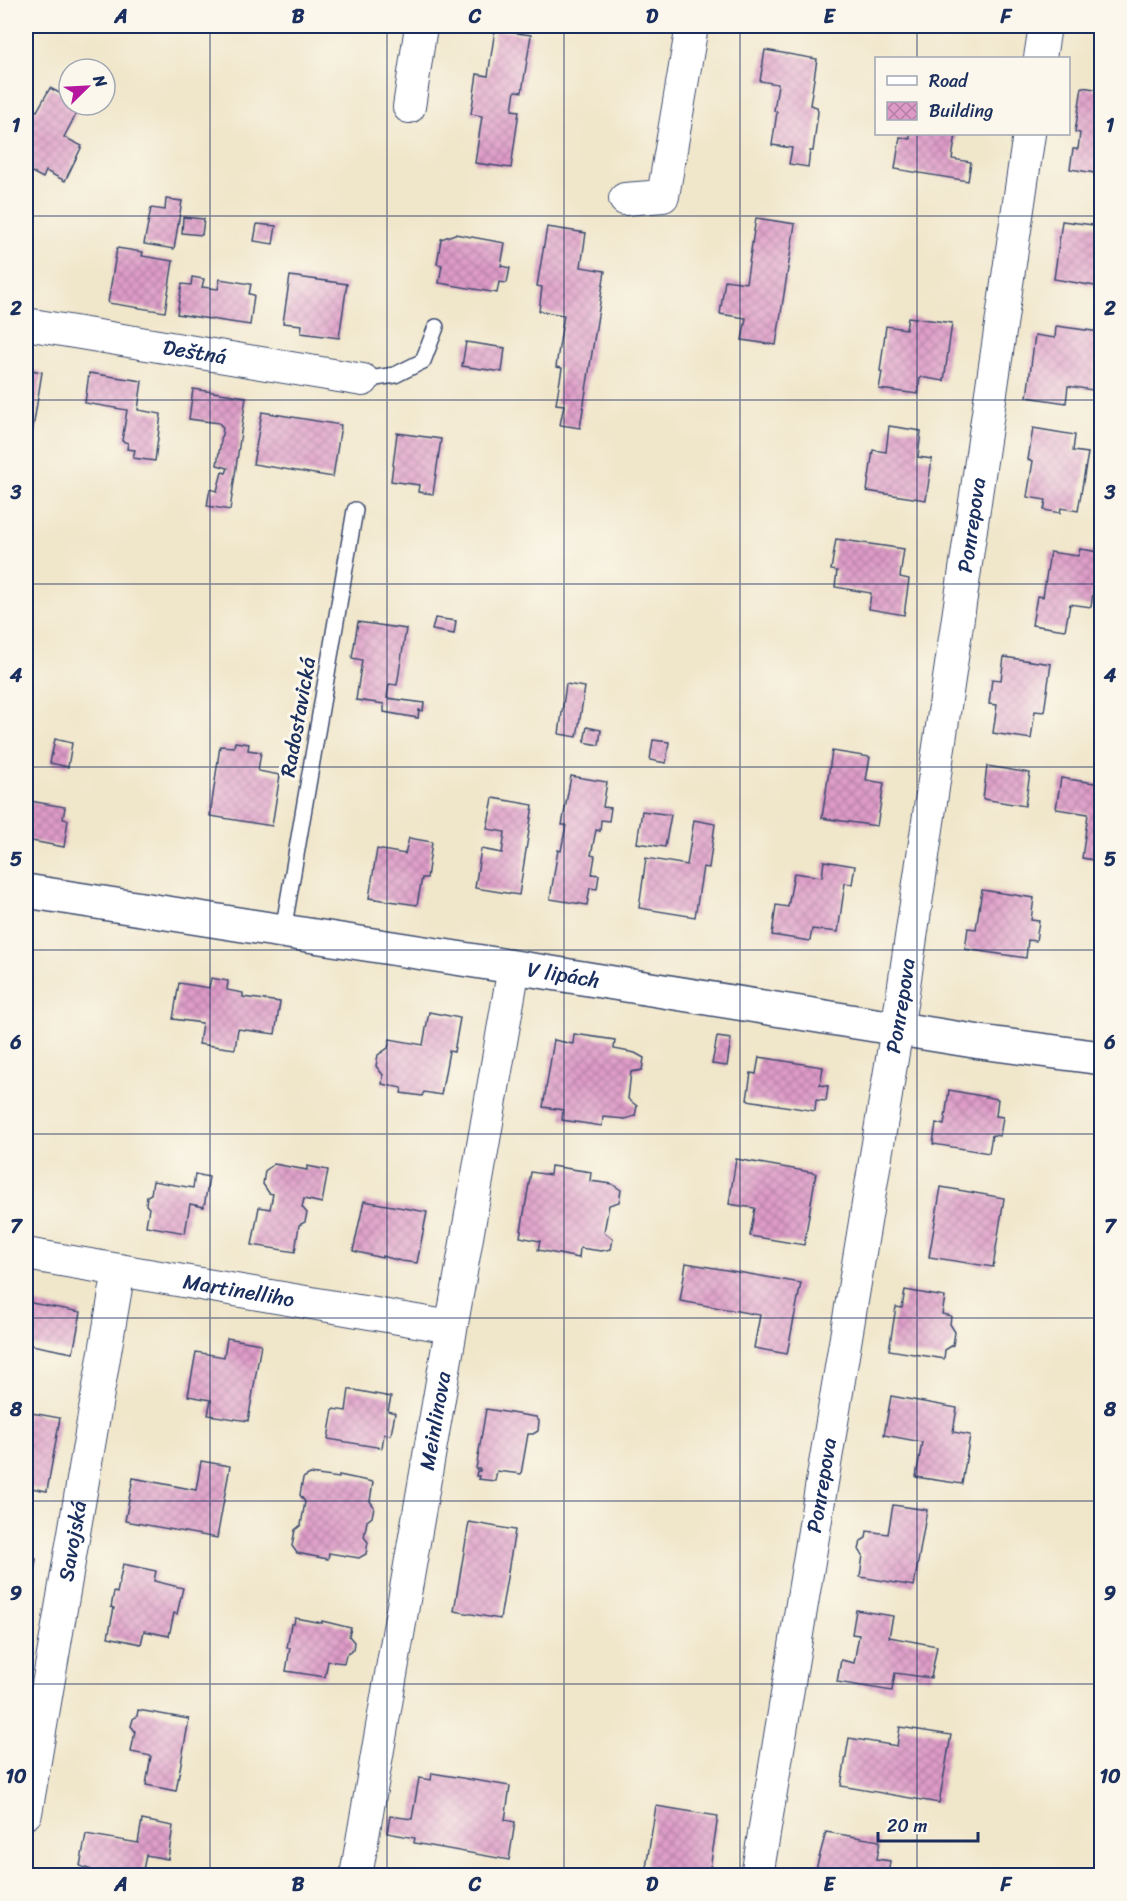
<svg xmlns="http://www.w3.org/2000/svg" width="1127" height="1901" viewBox="0 0 1127 1901" font-family="Sriracha,sans-serif">
<style>
.building{fill:url(#building-cross-hatch)}
.lines{fill:none;stroke-linecap:round;stroke-linejoin:round}
.lane-casing{stroke:#3b4a6e;stroke-width:18}
.street-casing{stroke:#3b4a6e;stroke-width:34}
.secondary-casing{stroke:#3b4a6e;stroke-width:36}
.lane{stroke:#fff;stroke-width:15}
.street{stroke:#fff;stroke-width:32}
.secondary{stroke:#fff;stroke-width:33}
.grid{fill:none;stroke:#1b2f5e;stroke-width:1.5;stroke-opacity:0.55}
.labels{text-anchor:middle;dominant-baseline:central;stroke-width:6;stroke-linejoin:round;paint-order:stroke}
.street-label{font-size:21px;fill:#1b2f5e;stroke:#fbf7ec}
.neatline{fill:none;stroke:#1b2f5e;stroke-width:2}
.grid-label{font-size:20px;text-anchor:middle;font-weight:bold;fill:#1b2f5e}
</style>
<defs>
<pattern id="building-cross-hatch" width="8" height="8" patternUnits="userSpaceOnUse" patternTransform="scale(1.5)"><rect width="8" height="8" fill="#de9bc7"/><path d="M0 0l8 8M0 8l8-8" fill="none" stroke="#b37fa5"/></pattern>
</defs>
<rect width="100%" height="100%" fill="#fbf7ec"/>
<filter id="ink" filterUnits="userSpaceOnUse"><feTurbulence type="fractalNoise" baseFrequency=".0167" numOctaves="2"/><feDisplacementMap in="SourceGraphic" scale="12" xChannelSelector="R" yChannelSelector="G"/><feConvolveMatrix kernelMatrix="1 2 1 2 8 2 1 2 1" color-interpolation-filters="sRGB"/></filter>
<filter id="wash" filterUnits="userSpaceOnUse"><feTurbulence type="fractalNoise" baseFrequency=".008" numOctaves="4" result="noise"/><feDisplacementMap in="SourceGraphic" scale="24" xChannelSelector="R" yChannelSelector="G"/><feGaussianBlur stdDeviation="1.35" result="paint"/><feColorMatrix in="noise" values="0 0 0 0 0 0 0 0 0 0 0 0 0 0 0 0 0 1.4 0 .05"/><feComposite in="paint" operator="in"/></filter>
<g filter="url(#wash)">
<rect width="100%" height="100%" fill="#f0e6ca"/>
<g id="blocks">
<g class="building">
<polygon points="495,30 531,35 522,92 515,91 512,110 519,111 511,168 475,163 482,116 471,114 477,74 488,76"/>
<polygon points="765,50 817,59 810,105 817,107 818,112 813,151 810,151 808,167 789,164 792,148 772,145 777,112 774,111 778,84 760,81"/>
<polygon points="1082,87 1101,90 1101,136 1099,153 1101,153 1101,174 1070,169 1073,149 1078,149 1080,133 1075,132"/>
<polygon points="50,88 69,98 69,105 81,105 64,137 82,146 65,181 46,171 43,178 26,169 26,124 33,109 37,111"/>
<polygon points="910,134 956,134 952,159 971,162 968,181 895,169 900,137 910,139"/>
<polygon points="166,199 182,201 174,249 144,244 151,208 165,210"/>
<polygon points="183,217 204,219 202,235 182,233"/>
<polygon points="756,218 795,224 776,345 742,340 746,318 720,314 725,280 746,283"/>
<polygon points="1062,221 1101,226 1101,287 1054,279"/>
<polygon points="257,224 276,226 273,244 254,241"/>
<polygon points="547,227 586,233 581,267 605,271 580,428 560,425 564,405 556,404 562,368 556,367 564,315 539,311 542,287 537,286"/>
<polygon points="455,234 505,243 501,266 510,268 507,283 499,282 497,293 439,283 442,265 437,264 441,239"/>
<polygon points="117,248 143,252 142,256 173,261 165,312 108,303"/>
<polygon points="290,276 347,284 339,338 301,333 302,325 283,323"/>
<polygon points="192,277 204,279 202,287 218,289 220,279 251,284 249,294 254,295 250,325 177,314 182,284 191,285"/>
<polygon points="908,317 952,323 944,381 920,377 918,394 879,389 882,372 880,371 886,326 906,329"/>
<polygon points="1056,326 1100,332 1092,390 1068,386 1066,403 1027,397 1035,335 1055,338"/>
<polygon points="466,342 505,348 502,372 462,366"/>
<polygon points="26,369 42,372 27,466 26,466"/>
<polygon points="89,373 142,381 138,410 161,414 155,461 133,458 135,450 127,449 128,443 122,441 127,410 85,403"/>
<polygon points="193,389 246,397 230,510 207,506 210,489 217,491 222,472 226,473 228,468 217,465 223,428 219,423 189,419"/>
<polygon points="262,412 341,425 333,477 253,464"/>
<polygon points="889,426 921,431 918,457 932,459 926,500 867,491 873,450 886,452"/>
<polygon points="1033,428 1075,435 1073,451 1088,453 1078,511 1061,508 1060,513 1044,510 1046,500 1027,497 1033,461 1028,460"/>
<polygon points="397,433 441,439 433,494 418,492 419,485 391,481"/>
<polygon points="836,539 904,549 900,577 909,579 904,615 869,609 871,593 835,587 837,571 831,570"/>
<polygon points="1080,549 1099,552 1091,607 1070,604 1065,630 1032,625 1037,596 1043,597 1050,552 1078,556"/>
<polygon points="435,618 456,621 454,634 432,630"/>
<polygon points="358,622 406,629 397,685 389,684 387,698 424,703 423,711 419,710 418,718 384,712 384,704 356,700 362,660 352,658"/>
<polygon points="1004,657 1051,664 1044,712 1035,711 1031,739 993,733 997,705 989,704 992,679 1001,680"/>
<polygon points="566,684 585,687 577,737 559,734"/>
<polygon points="587,727 601,730 599,745 584,742"/>
<polygon points="55,739 72,743 68,767 50,763"/>
<polygon points="653,740 669,742 666,763 650,760"/>
<polygon points="235,742 249,744 248,750 261,752 258,771 280,775 272,826 210,816 220,746 234,747"/>
<polygon points="832,751 870,757 866,780 884,783 877,826 822,818"/>
<polygon points="987,766 1030,773 1025,806 983,799"/>
<polygon points="571,776 607,782 603,807 611,808 609,821 601,820 600,831 596,830 591,855 595,856 592,874 599,875 597,889 590,888 587,905 550,899 558,850 561,851 566,825 562,825"/>
<polygon points="1061,778 1101,784 1101,861 1082,858 1088,814 1056,809"/>
<polygon points="493,798 533,805 519,895 475,888 481,849 502,853 505,832 487,829"/>
<polygon points="30,801 65,807 63,819 68,820 64,847 26,840 26,813 28,814"/>
<polygon points="642,811 671,815 665,847 637,843"/>
<polygon points="694,820 715,824 709,868 703,867 695,917 639,908 646,858 687,865"/>
<polygon points="409,838 432,842 427,878 422,878 417,905 369,898 377,849 405,854"/>
<polygon points="824,861 855,866 852,884 845,883 838,932 812,929 810,941 772,935 776,905 788,907 794,873 822,877"/>
<polygon points="982,890 1034,898 1031,920 1039,921 1036,941 1028,940 1026,958 965,949 968,928 976,929"/>
<polygon points="211,978 228,981 227,990 243,993 243,997 280,1002 275,1034 238,1029 235,1049 199,1044 202,1023 173,1019 179,983 209,988"/>
<polygon points="429,1012 460,1018 454,1052 449,1051 441,1095 424,1092 422,1096 401,1093 402,1088 382,1084 383,1075 376,1066 378,1055 388,1048 390,1039 423,1045"/>
<polygon points="574,1034 615,1040 614,1049 635,1053 644,1058 642,1070 631,1072 628,1099 637,1106 635,1116 625,1119 603,1117 602,1126 562,1120 563,1110 543,1107 554,1040 573,1044"/>
<polygon points="717,1037 731,1039 727,1066 712,1064"/>
<polygon points="759,1057 823,1067 820,1085 828,1086 826,1101 816,1100 815,1111 747,1100 751,1073 756,1074"/>
<polygon points="949,1090 998,1099 996,1116 1003,1117 1000,1136 992,1135 989,1153 933,1144 936,1123 944,1125"/>
<polygon points="736,1159 816,1173 804,1245 750,1236 755,1208 729,1204"/>
<polygon points="274,1164 307,1170 307,1166 328,1170 322,1203 304,1199 302,1207 307,1213 305,1222 299,1225 295,1252 252,1245 259,1207 270,1209 273,1194 269,1193 263,1184 265,1171"/>
<polygon points="551,1166 591,1172 590,1181 612,1184 621,1190 619,1202 609,1205 604,1232 613,1239 611,1249 601,1251 580,1248 579,1258 538,1250 540,1241 520,1237 531,1172 550,1175"/>
<polygon points="195,1174 209,1177 204,1207 190,1204 185,1233 146,1226 149,1208 146,1205 147,1196 151,1194 153,1181 193,1188"/>
<polygon points="941,1187 1004,1198 993,1267 929,1257"/>
<polygon points="364,1201 427,1212 417,1263 401,1261 382,1256 382,1258 353,1251"/>
<polygon points="686,1263 801,1283 787,1354 754,1348 760,1315 680,1301"/>
<polygon points="905,1290 945,1297 942,1314 951,1316 950,1324 955,1332 953,1345 945,1350 944,1359 889,1350 896,1307 902,1308"/>
<polygon points="26,1302 81,1312 73,1353 26,1344"/>
<polygon points="227,1338 261,1344 248,1421 208,1415 211,1400 188,1396 196,1352 224,1357"/>
<polygon points="349,1389 391,1397 388,1411 395,1413 391,1435 384,1434 382,1448 328,1439 333,1409 346,1411"/>
<polygon points="891,1396 957,1408 953,1432 970,1435 962,1484 916,1477 922,1442 884,1435"/>
<polygon points="486,1409 536,1417 539,1421 538,1431 533,1434 528,1434 521,1474 497,1471 495,1481 478,1479 479,1476 476,1476 477,1471 480,1471 480,1469 476,1469"/>
<polygon points="26,1412 60,1418 47,1491 26,1487"/>
<polygon points="201,1461 230,1466 217,1538 125,1521 133,1478 196,1490"/>
<polygon points="310,1474 339,1478 339,1475 373,1482 370,1501 374,1507 372,1517 367,1521 364,1537 368,1542 366,1554 359,1558 329,1553 328,1559 297,1553 292,1546 295,1530 301,1525 305,1502 300,1495 303,1478"/>
<polygon points="893,1505 927,1510 914,1586 860,1577 863,1555 859,1550 861,1541 866,1538 867,1531 888,1534"/>
<polygon points="469,1522 515,1530 500,1619 454,1611"/>
<polygon points="26,1544 34,1546 31,1559 36,1559 33,1579 28,1578 27,1585"/>
<polygon points="123,1564 156,1571 154,1581 183,1588 177,1614 174,1613 169,1636 144,1631 141,1644 108,1637 114,1608 111,1607 114,1592 117,1593"/>
<polygon points="856,1610 893,1616 889,1637 937,1646 931,1678 895,1673 892,1691 837,1682 841,1660 854,1663 859,1635 852,1634"/>
<polygon points="295,1618 322,1623 322,1621 351,1628 349,1636 354,1642 353,1650 346,1655 344,1663 328,1661 325,1677 286,1671 290,1648 287,1648 291,1624 294,1624"/>
<polygon points="138,1710 189,1719 176,1791 146,1785 151,1756 131,1752 135,1731 131,1726 133,1719 137,1716"/>
<polygon points="900,1727 951,1735 939,1803 841,1786 849,1738 897,1746"/>
<polygon points="432,1773 510,1786 505,1820 515,1822 509,1860 414,1843 415,1838 387,1833 390,1816 412,1819 419,1778 431,1780"/>
<polygon points="656,1806 718,1816 709,1875 656,1875 645,1874"/>
<polygon points="142,1820 173,1826 168,1859 146,1855 142,1875 97,1875 91,1870 80,1866 86,1834 138,1843"/>
<polygon points="826,1832 880,1841 877,1859 890,1861 888,1875 818,1875 819,1870 816,1869"/>
</g>
</g>
</g>
<g filter="url(#ink)">
<use href="#blocks" fill-opacity="0" stroke="#3b4a6e" stroke-width="1.5"/>
<g class="lines">
<g class="lane-casing">
<g id="lane">
<polyline points="363,380 395,375 423,361 436,327"/>
<polyline points="283,931 355,510"/>
</g>
</g>
<g class="street-casing">
<g id="street">
<polyline points="1040,58 1045,26"/>
<polyline points="409,107 421,26"/>
<polyline points="625,199 663,196 692,26"/>
<path id="s1" d="M26,324L363,380"/>
<path id="s2" d="M26,1254L451,1327"/>
<path id="s3" d="M26,1813L119,1270"/>
<path id="s4" d="M356,1876L514,967"/>
<path id="s5" d="M757,1876L903,992L1029,134"/>
</g>
</g>
<g class="secondary-casing">
<g id="secondary">
<path id="s6" d="M26,891L539,971L980,1042L1102,1058"/>
</g>
</g>
<use href="#lane" class="lane"/>
<use href="#street" class="street"/>
<use href="#secondary" class="secondary"/>
</g>
</g>
<path class="grid" d="M210,26V1876M387,26V1876M564,26V1876M740,26V1876M917,26V58M917,134V1876M26,216H1102M26,400H1102M26,584H1102M26,767H1102M26,950H1102M26,1134H1102M26,1318H1102M26,1501H1102M26,1684H1102"/>
<g class="labels">
<g class="street-label">
<text stroke="none"><textPath href="#s1" startOffset="171">Deštná</textPath></text>
<text stroke="none"><textPath href="#s5" startOffset="1368">Ponrepova</textPath></text>
<text transform="translate(298 717) rotate(-80)">Radostavická</text>
<text stroke="none"><textPath href="#s6" startOffset="544">V lipách</textPath></text>
<text stroke="none"><textPath href="#s5" startOffset="882">Ponrepova</textPath></text>
<text stroke="none"><textPath href="#s2" startOffset="216">Martinelliho</textPath></text>
<text stroke="none"><textPath href="#s4" startOffset="462">Meinlinova</textPath></text>
<text stroke="none"><textPath href="#s5" startOffset="396">Ponrepova</textPath></text>
<text stroke="none"><textPath href="#s3" startOffset="276">Savojská</textPath></text>
</g>
</g>
<rect width="1127" height="1901" fill="none" stroke="#fbf7ec" stroke-width="66"/>
<rect x="875" y="57" width="195" height="78" fill="#fbf7ec" stroke="#a1a7b3" stroke-width="1.5"/>
<rect x="887" y="76" width="30" height="9" fill="#ffffff" stroke="#a1a7b3" stroke-width="1.5"/>
<text x="929" y="87" font-size="18" fill="#1b2f5e">Road</text>
<rect x="887" y="102" width="30" height="18" fill="url(#building-cross-hatch)" stroke="#a1a7b3" stroke-width="1.5"/>
<text x="929" y="117" font-size="18" fill="#1b2f5e">Building</text>
<g transform="translate(87 87) rotate(66)"><circle r="28" fill="#fbf7ec" stroke="#a1a7b3" stroke-width="1.5"/>
<path d="M0-4.5L10 22L0 15L-10 22Z" fill="#b5179e"/>
<text y="-9" font-size="16" font-weight="bold" text-anchor="middle" fill="#1b2f5e">N</text>
</g>
<path d="M878 1832v9h100v-9" fill="none" stroke="#1b2f5e" stroke-width="3"/>
<text x="887" y="1832" font-size="18" fill="#1b2f5e" stroke="#fbf7ec" stroke-width="4.5" paint-order="stroke">20 m</text>
<rect x="33" y="33" width="1061" height="1835" class="neatline"/>
<g class="grid-label">
<text x="121" y="23">A</text>
<text x="298" y="23">B</text>
<text x="475" y="23">C</text>
<text x="652" y="23">D</text>
<text x="829" y="23">E</text>
<text x="1006" y="23">F</text>
<text x="16" y="132">1</text>
<text x="1110" y="132">1</text>
<text x="16" y="315">2</text>
<text x="1110" y="315">2</text>
<text x="16" y="499">3</text>
<text x="1110" y="499">3</text>
<text x="16" y="682">4</text>
<text x="1110" y="682">4</text>
<text x="16" y="866">5</text>
<text x="1110" y="866">5</text>
<text x="16" y="1049">6</text>
<text x="1110" y="1049">6</text>
<text x="16" y="1233">7</text>
<text x="1110" y="1233">7</text>
<text x="16" y="1416">8</text>
<text x="1110" y="1416">8</text>
<text x="16" y="1600">9</text>
<text x="1110" y="1600">9</text>
<text x="16" y="1783">10</text>
<text x="1110" y="1783">10</text>
<text x="121" y="1891">A</text>
<text x="298" y="1891">B</text>
<text x="475" y="1891">C</text>
<text x="652" y="1891">D</text>
<text x="829" y="1891">E</text>
<text x="1006" y="1891">F</text>
</g>
</svg>
